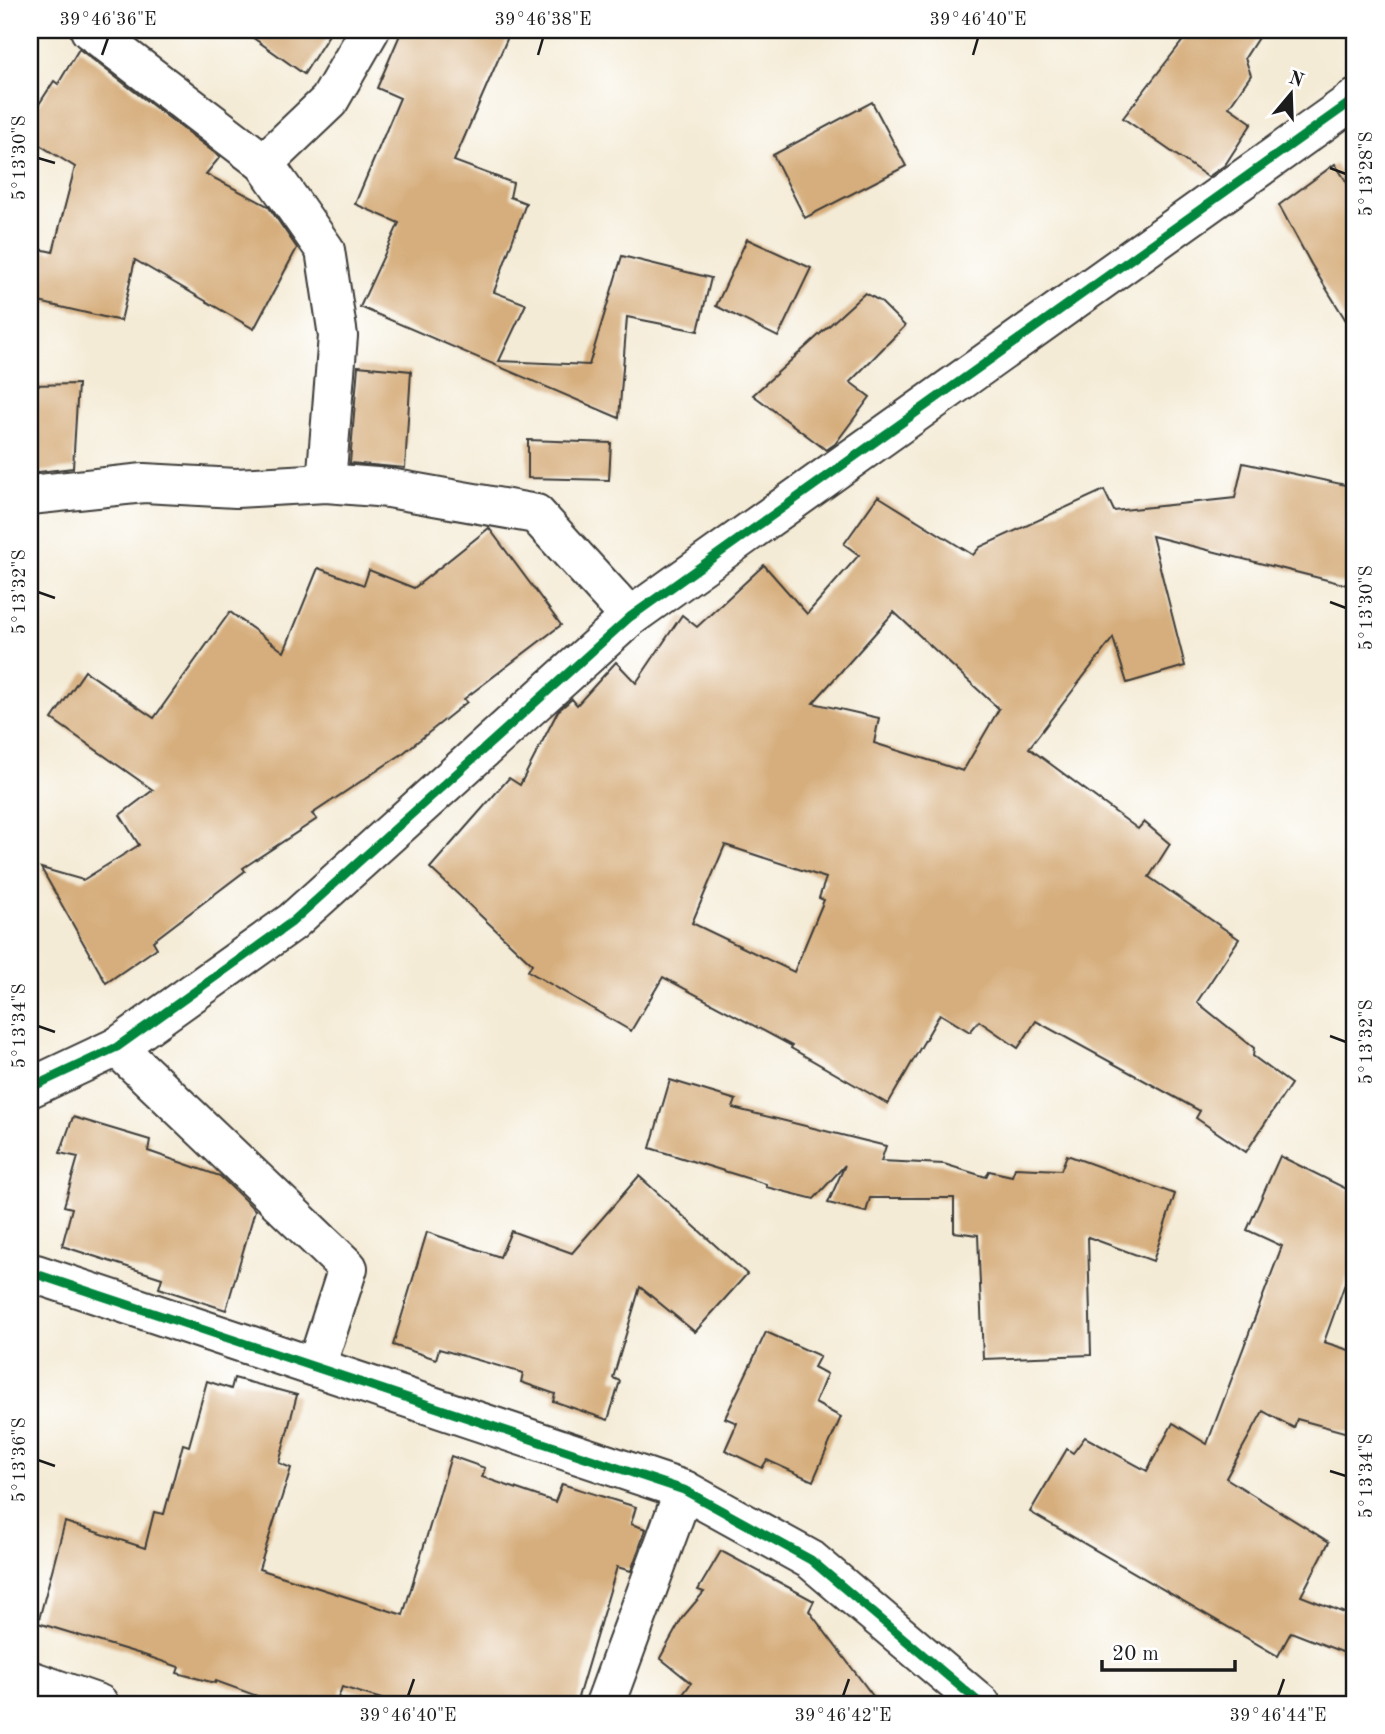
<svg xmlns="http://www.w3.org/2000/svg" width="1385" height="1734" viewBox="0 0 1385 1734" font-family="'Old Standard TT',serif">
<style>
.building{fill:#d6ad7b;fill-rule:evenodd}
.lines{fill:none;stroke-linecap:round;stroke-linejoin:round}
.minor-casing{stroke:#3c3b38;stroke-width:42}
.minor{stroke:#fff;stroke-width:38}
.cycleway-casing{stroke:#fff;stroke-width:13}
.cycleway{stroke:#00873e;stroke-width:9}
.ticks{fill:none;stroke:#1c1c1c;stroke-width:2.5}
.neatline{fill:none;stroke:#1c1c1c;stroke-width:2.5}
.ticks-label{font-size:18px;text-anchor:middle;fill:#1c1c1c}
</style>
<rect width="100%" height="100%" fill="#fff"/>
<filter id="ink" filterUnits="userSpaceOnUse"><feTurbulence type="fractalNoise" baseFrequency=".0143" numOctaves="2"/><feDisplacementMap in="SourceGraphic" scale="14" xChannelSelector="R" yChannelSelector="G"/><feConvolveMatrix kernelMatrix="1 2 1 2 8 2 1 2 1" color-interpolation-filters="sRGB"/></filter>
<filter id="wash" filterUnits="userSpaceOnUse"><feTurbulence type="fractalNoise" baseFrequency=".00686" numOctaves="4" result="noise"/><feDisplacementMap in="SourceGraphic" scale="28" xChannelSelector="R" yChannelSelector="G"/><feGaussianBlur stdDeviation="1.57" result="paint"/><feColorMatrix in="noise" values="0 0 0 0 0 0 0 0 0 0 0 0 0 0 0 0 0 1.4 0 .05"/><feComposite in="paint" operator="in"/></filter>
<g filter="url(#wash)">
<rect width="100%" height="100%" fill="#f4ebd6"/>
<g id="blocks">
<g class="building">
<polygon points="242,30 332,30 304,74"/>
<polygon points="402,30 511,30 454,161 513,183 510,197 526,203 494,292 526,304 499,361 589,365 622,256 711,278 698,331 627,317 619,418 360,307 399,223 355,204 400,98 377,88"/>
<polygon points="1191,30 1263,30 1245,58 1251,75 1229,107 1252,123 1225,165 1208,177 1123,118"/>
<polygon points="79,49 220,157 206,174 268,206 297,248 254,329 135,260 121,321 30,300 30,247 53,252 75,167 30,139 30,118 54,81 58,84"/>
<polygon points="872,102 906,166 805,218 773,155"/>
<polygon points="1335,164 1355,195 1355,335 1311,264 1279,205"/>
<polygon points="747,239 811,268 778,337 716,306"/>
<polygon points="865,293 880,301 905,326 850,382 870,397 835,444 826,450 753,395"/>
<polygon points="358,366 411,371 405,468 350,463"/>
<polygon points="78,384 73,468 30,473 30,385"/>
<polygon points="528,440 611,443 609,480 528,478"/>
<path d="M1243,463L1355,487V587L1152,536L1185,666L1127,683L1113,638L1029,748L1138,829L1144,822L1170,844L1149,877L1239,939L1197,1002L1254,1048L1253,1056L1291,1084L1246,1152L1196,1118L1200,1111L1036,1021L1018,1048L979,1021L970,1032L940,1014L888,1104L791,1048L792,1046L663,977L631,1031L528,971L532,964L430,868L509,778L520,785L558,711L572,699L577,705L616,662L636,683L682,615L697,627L764,565L807,614L859,555L844,544L878,496L973,555L980,547L1104,490L1114,511L1235,498ZM894,612L999,709L963,771L874,743L879,718L813,703ZM725,845L826,878L819,898L824,900L794,972L692,923Z"/>
<polygon points="489,528 561,625 464,699 467,702 402,754 312,814 317,819 243,868 245,871 153,941 157,948 106,983 41,868 83,880 139,845 120,815 153,790 52,719 85,671 154,718 230,612 284,652 318,568 364,585 369,570 414,588"/>
<polygon points="670,1080 736,1100 733,1108 886,1146 881,1161 944,1164 986,1177 989,1171 1012,1176 1015,1168 1061,1170 1067,1155 1175,1194 1153,1261 1088,1237 1091,1355 983,1359 978,1235 954,1232 954,1198 870,1198 866,1212 828,1203 845,1165 814,1199 766,1187 766,1184 650,1148"/>
<polygon points="73,1117 150,1140 148,1151 220,1176 255,1210 226,1310 159,1288 162,1278 62,1246 72,1208 64,1206 78,1157 60,1153"/>
<polygon points="1280,1156 1355,1193 1355,1256 1324,1342 1355,1352 1355,1435 1297,1419 1294,1428 1263,1411 1226,1478 1329,1542 1301,1596 1355,1617 1355,1657 1291,1632 1278,1656 1030,1512 1067,1449 1073,1453 1085,1437 1147,1471 1173,1423 1207,1444 1282,1246 1247,1230"/>
<polygon points="639,1176 747,1274 695,1332 640,1287 613,1378 620,1381 608,1420 553,1401 555,1394 521,1382 523,1373 439,1349 436,1359 393,1345 427,1232 500,1257 511,1231 572,1253"/>
<polygon points="766,1332 820,1356 814,1367 827,1374 815,1403 841,1417 813,1481 767,1460 762,1468 725,1450 737,1423 725,1418"/>
<polygon points="234,1378 297,1395 279,1463 291,1468 259,1569 403,1615 451,1456 485,1468 482,1477 555,1502 562,1484 636,1507 631,1524 646,1529 631,1571 617,1567 576,1704 398,1704 342,1687 336,1704 279,1704 216,1681 215,1683 177,1673 179,1667 144,1655 38,1623 65,1522 145,1548 154,1512 164,1514 183,1444 189,1446 207,1381 231,1389"/>
<polygon points="721,1551 814,1601 809,1611 879,1704 676,1704 691,1683 660,1658 682,1618 704,1592 698,1590"/>
</g>
</g>
</g>
<g filter="url(#ink)">
<use href="#blocks" fill-opacity="0" stroke="#3c3b38" stroke-width="2"/>
<g class="lines">
<g class="minor-casing">
<g id="minor">
<polyline points="90,30 264,163 325,250 338,336 326,483"/>
<polyline points="264,163 329,101 370,30"/>
<polyline points="30,495 144,483 236,488 326,483 389,488 536,514 630,617"/>
<polyline points="117,1047 348,1268 316,1367"/>
<polyline points="30,1088 117,1047 292,922 630,617 1355,99"/>
<polyline points="30,1276 36,1274 684,1490 811,1560 981,1704"/>
<polyline points="30,1680 99,1704"/>
<polyline points="605,1704 684,1490"/>
</g>
</g>
<use href="#minor" class="minor"/>
<g class="cycleway-casing">
<g id="cycleway">
<polyline points="30,1088 117,1047 292,922 630,617 1355,99"/>
<polyline points="30,1276 36,1274 684,1490 811,1560 981,1704"/>
</g>
</g>
<use href="#cycleway" class="cycleway"/>
</g>
</g>
<path class="ticks" d="M102,55L108,38M538,55L543,38M973,55L978,38M38,158L55,163M1330,168L1346,174M38,592L55,598M1330,602L1346,608M38,1026L55,1032M1330,1036L1346,1042M38,1460L55,1466M1330,1471L1346,1476M408,1696L414,1679M843,1696L849,1679M1278,1696L1284,1679"/>
<rect width="1385" height="1734" fill="none" stroke="#fff" stroke-width="77"/>
<g transform="translate(1291 94) rotate(19)" stroke="#ffffff" stroke-width="5" paint-order="stroke">
<path d="M0-5L12 26L0 18L-12 26Z" fill="#1c1c1c"/>
<text y="-10" font-size="19" font-weight="bold" text-anchor="middle" fill="#1c1c1c">N</text>
</g>
<path d="M1102 1660v10h133v-10" fill="none" stroke="#1c1c1c" stroke-width="3.5"/>
<text x="1112" y="1660" font-size="21" fill="#1c1c1c" stroke="#ffffff" stroke-width="5" paint-order="stroke">20 m</text>
<rect x="38" y="38" width="1308" height="1658" class="neatline"/>
<g class="ticks-label">
<text x="108" y="25">39°46'36"E</text>
<text x="543" y="25">39°46'38"E</text>
<text x="978" y="25">39°46'40"E</text>
<text transform="translate(19 158) rotate(-90)" y="6">5°13'30"S</text>
<text transform="translate(1366 174) rotate(-90)" y="6">5°13'28"S</text>
<text transform="translate(19 592) rotate(-90)" y="6">5°13'32"S</text>
<text transform="translate(1366 608) rotate(-90)" y="6">5°13'30"S</text>
<text transform="translate(19 1026) rotate(-90)" y="6">5°13'34"S</text>
<text transform="translate(1366 1042) rotate(-90)" y="6">5°13'32"S</text>
<text transform="translate(19 1460) rotate(-90)" y="6">5°13'36"S</text>
<text transform="translate(1366 1476) rotate(-90)" y="6">5°13'34"S</text>
<text x="408" y="1721">39°46'40"E</text>
<text x="843" y="1721">39°46'42"E</text>
<text x="1278" y="1721">39°46'44"E</text>
</g>
</svg>
